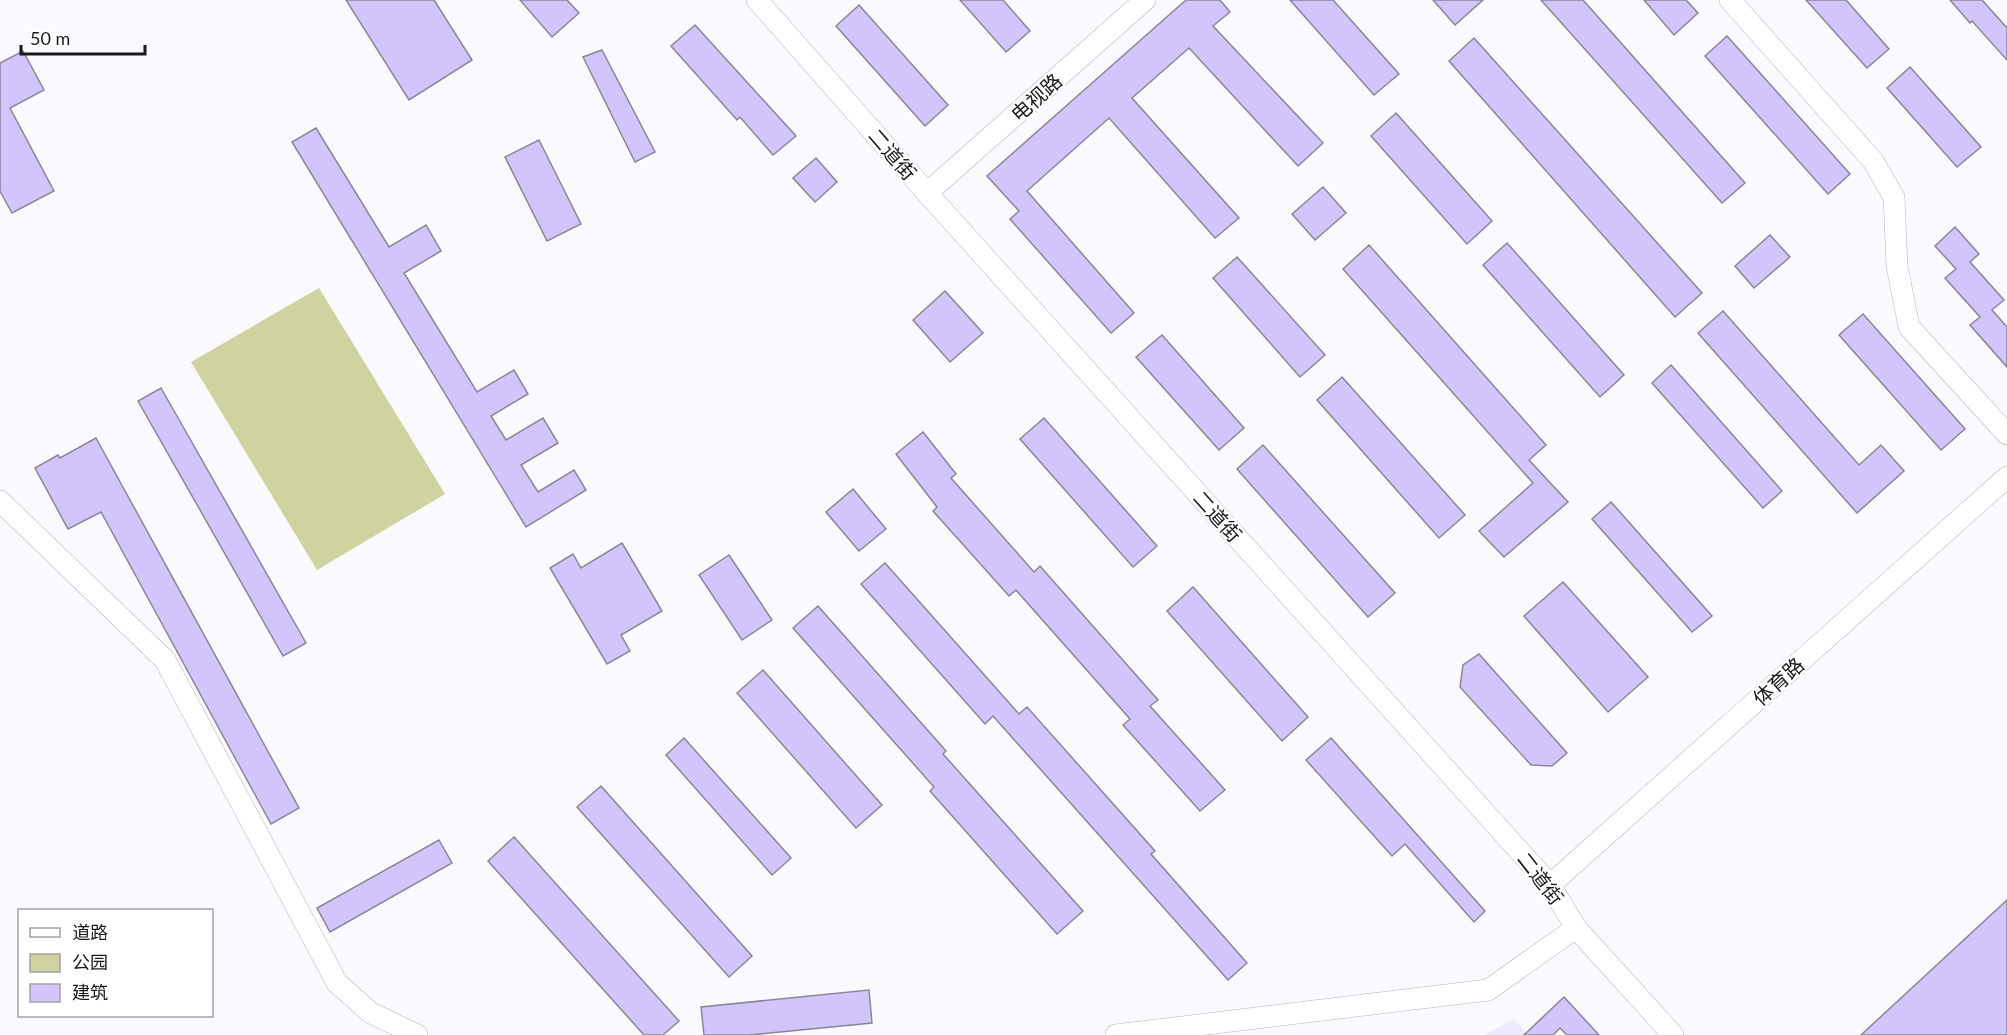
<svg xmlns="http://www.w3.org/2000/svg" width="2007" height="1035" viewBox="0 0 2007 1035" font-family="Lato,'Noto Sans SC',sans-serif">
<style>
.built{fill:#eeeafd}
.green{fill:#cfd39f}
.building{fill:#d1c5fb;stroke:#8a8795;stroke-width:1.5}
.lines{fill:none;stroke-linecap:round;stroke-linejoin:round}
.minor-casing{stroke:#b7b4c4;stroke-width:22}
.minor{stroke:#fff;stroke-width:21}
.labels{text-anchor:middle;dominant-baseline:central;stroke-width:4.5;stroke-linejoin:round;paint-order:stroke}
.street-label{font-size:20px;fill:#19181d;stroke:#fff}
</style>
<rect width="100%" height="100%" fill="#faf9fd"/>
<polygon class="built" points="1514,1019 1529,1035 1484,1035"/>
<polygon class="green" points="319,288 445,494 317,570 191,362"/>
<g class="building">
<polygon points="346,0 434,0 472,60 409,100"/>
<polygon points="520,0 567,0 579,13 552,37"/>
<polygon points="960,0 1003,0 1030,31 1006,52"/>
<polygon points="1186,0 1220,0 1230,12 1213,26 1323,143 1298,166 1189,48 1132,98 1239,218 1215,238 1109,118 1027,191 1134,313 1111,333 1010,219 1019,211 987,176"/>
<polygon points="1290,0 1333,0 1399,74 1374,95"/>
<polygon points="1433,0 1483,0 1455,25"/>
<polygon points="1541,0 1583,0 1745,183 1722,203"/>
<polygon points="1644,0 1686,0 1698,13 1674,35"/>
<polygon points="1806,0 1846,0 1889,49 1867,68"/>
<polygon points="1950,0 1982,0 2007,28 2007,60 1972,21 1970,23"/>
<polygon points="859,5 948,105 925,126 836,26"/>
<polygon points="695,25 796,136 773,155 740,117 737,120 671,46"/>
<polygon points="1727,36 1850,174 1828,194 1705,56"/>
<polygon points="1474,38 1702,293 1675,317 1449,61"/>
<polygon points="602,50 655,152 635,162 583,57"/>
<polygon points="23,51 44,90 10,108 54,191 12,213 0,191 0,63"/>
<polygon points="1910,67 1981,147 1957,167 1887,88"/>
<polygon points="1396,113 1492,221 1467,244 1371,136"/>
<polygon points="316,128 389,247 426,225 441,251 404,273 477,392 514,370 528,394 491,416 506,440 543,418 558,443 521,465 538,492 574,470 586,490 526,527 292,142"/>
<polygon points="539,140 581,224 547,241 505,157"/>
<polygon points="816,158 837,182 815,202 793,178"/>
<polygon points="1323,187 1346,213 1315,240 1292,214"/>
<polygon points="1955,227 1979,254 1970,262 2004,300 1992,310 2007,327 2007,367 1970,325 1980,317 1945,278 1956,269 1935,246"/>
<polygon points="1770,235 1790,257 1754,288 1735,266"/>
<polygon points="1507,243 1624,375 1600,397 1483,265"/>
<polygon points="1369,245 1546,445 1529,460 1568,502 1504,557 1479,531 1533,483 1343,269"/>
<polygon points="1237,257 1325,355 1300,377 1213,278"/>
<polygon points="945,291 983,333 950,362 913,320"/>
<polygon points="1723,311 1859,465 1881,445 1904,471 1857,513 1698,333"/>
<polygon points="1863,314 1965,429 1941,450 1839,335"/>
<polygon points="1162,335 1244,428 1219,450 1136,357"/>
<polygon points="1671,365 1782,491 1763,508 1652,383"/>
<polygon points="1342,377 1465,515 1439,538 1317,400"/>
<polygon points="161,388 306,643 283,656 138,401"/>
<polygon points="1044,418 1157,546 1133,567 1020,439"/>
<polygon points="923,432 956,474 951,478 1034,572 1040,566 1158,700 1150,706 1225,790 1200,811 1123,725 1130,719 1016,590 1009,596 933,511 937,507 896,454"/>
<polygon points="96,438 299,808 271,824 101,512 68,529 35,468 58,455 60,458"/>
<polygon points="1263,445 1395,593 1368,617 1237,469"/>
<polygon points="853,489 886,529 859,551 826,512"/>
<polygon points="1611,502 1712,616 1692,632 1592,519"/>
<polygon points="622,543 662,611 621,635 630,651 607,664 550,568 573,554 581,568"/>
<polygon points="729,555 772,620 742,640 699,575"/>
<polygon points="885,563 1019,714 1027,707 1155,851 1151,854 1247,963 1228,980 993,716 985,724 861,584"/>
<polygon points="1563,582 1648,677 1608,712 1524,616"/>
<polygon points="1193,587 1308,717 1282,741 1167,611"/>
<polygon points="818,606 946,751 943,754 1083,911 1057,934 930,791 934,787 793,628"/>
<polygon points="1479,654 1567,753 1552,766 1531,765 1460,687 1463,665"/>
<polygon points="763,670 882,805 856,828 737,693"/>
<polygon points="684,738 791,858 772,875 666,755"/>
<polygon points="1331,738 1485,911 1474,922 1405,844 1392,856 1306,760"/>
<polygon points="601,786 752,956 729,977 577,807"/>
<polygon points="514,837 679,1021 663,1035 644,1035 488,861"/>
<polygon points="439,840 452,863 330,932 317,908"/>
<polygon points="2007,900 2007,1035 1861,1035"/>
<polygon points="869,990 872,1023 750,1035 704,1035 701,1007"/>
<polygon points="1564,997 1599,1035 1567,1035 1560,1028 1553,1035 1524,1035"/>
</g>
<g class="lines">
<g class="minor-casing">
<g id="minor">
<polyline points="757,0 927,193 1550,885 1576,928 1673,1035"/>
<polyline points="1730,0 1873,161 1894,197 1897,266 1909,327 2007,434"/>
<polyline points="927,193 1145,0"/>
<polyline points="0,501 165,660 337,983 371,1013 417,1035"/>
<polyline points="1550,885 2007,477"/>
<polyline points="1116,1035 1488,990 1576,928"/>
</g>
</g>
<use href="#minor" class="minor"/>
</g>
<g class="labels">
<g class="street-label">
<text transform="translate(1036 97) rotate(-42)">电视路</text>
<text transform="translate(893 154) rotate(49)">二道街</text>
<text transform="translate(1218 516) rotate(48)">二道街</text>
<text transform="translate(1778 681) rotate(-42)">体育路</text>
<text transform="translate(1541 878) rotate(52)">二道街</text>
</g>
</g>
<rect x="18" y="909" width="195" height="108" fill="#ffffff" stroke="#a3a3a5" stroke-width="1.5"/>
<rect x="30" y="928" width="30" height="9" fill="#ffffff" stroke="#a3a3a5" stroke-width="1.5"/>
<text x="72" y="939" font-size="18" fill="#19181d">道路</text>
<rect x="30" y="954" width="30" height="18" fill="#cfd39f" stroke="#a3a3a5" stroke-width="1.5"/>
<text x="72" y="969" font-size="18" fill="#19181d">公园</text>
<rect x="30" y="984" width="30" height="18" fill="#d1c5fb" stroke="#a3a3a5" stroke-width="1.5"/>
<text x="72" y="999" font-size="18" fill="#19181d">建筑</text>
<path d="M21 45v9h124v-9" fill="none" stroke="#19181d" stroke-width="3"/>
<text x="30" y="45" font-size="18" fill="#19181d" stroke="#ffffff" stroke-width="4.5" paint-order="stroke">50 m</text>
</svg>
